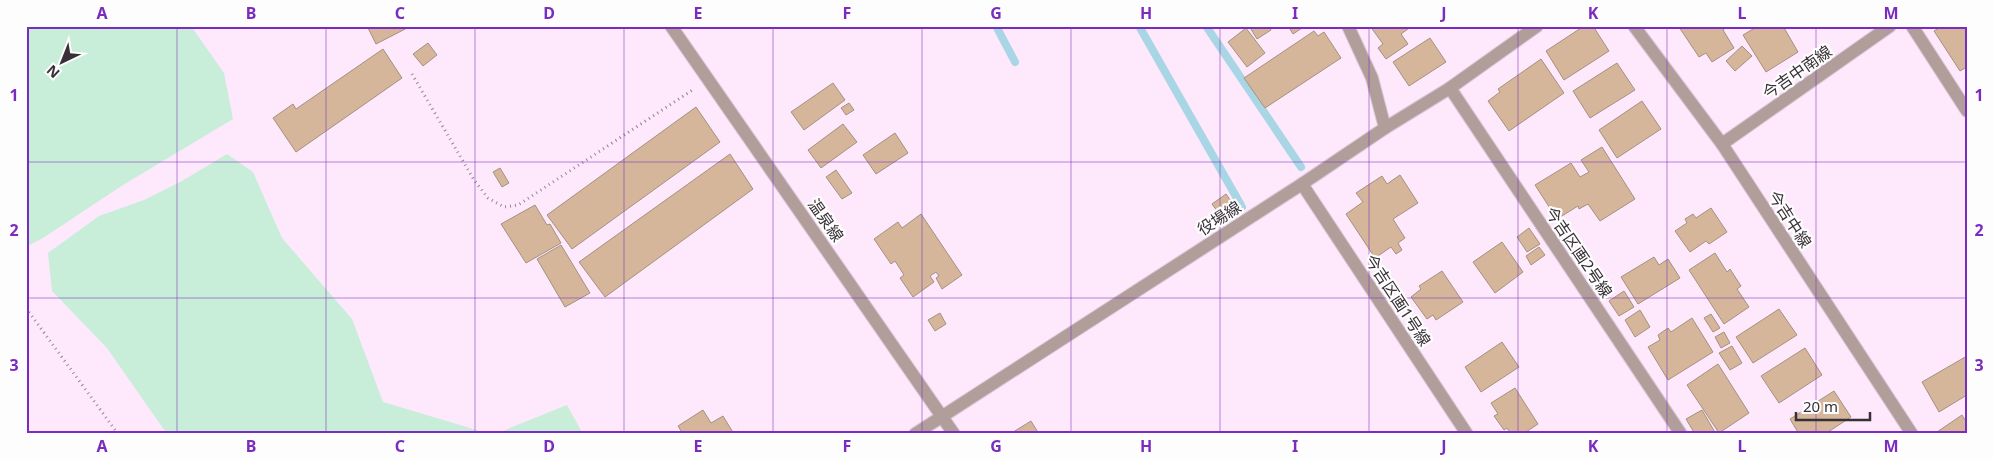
<svg xmlns="http://www.w3.org/2000/svg" width="1993" height="460" viewBox="0 0 1993 460" font-family="'Noto Sans','Noto Sans JP',sans-serif">
<style>
.green{fill:#c8edd9}
.lines{fill:none;stroke-linecap:round;stroke-linejoin:round}
.stream{stroke:#a9d6e5;stroke-width:8}
.building{fill:#d5b69b;stroke:#a49181}
.minor-casing{stroke:#d9c8d8;stroke-width:14}
.tertiary-casing{stroke:#d9c8d8;stroke-width:14}
.path{stroke:#958894;stroke-width:3;stroke-dasharray:1 4;stroke-linecap:butt}
.minor{stroke:#b19e9a;stroke-width:12}
.tertiary{stroke:#b19e9a;stroke-width:12}
.grid{fill:none;stroke:#7b2cbf;stroke-width:1;stroke-opacity:0.55}
.labels{text-anchor:middle;dominant-baseline:central;stroke-width:4.5;stroke-linejoin:round;paint-order:stroke}
.street-label{font-size:16px;fill:#373037;stroke:#fdfdfd}
.neatline{fill:none;stroke:#7b2cbf;stroke-width:2}
.grid-label{font-size:16px;text-anchor:middle;font-weight:bold;fill:#7b2cbf}
</style>
<rect width="100%" height="100%" fill="#fde9fb"/>
<g class="green">
<polygon points="26,26 191,26 224,73 233,119 123,185 43,238 26,247"/>
<polygon points="227,154 253,172 282,238 352,319 383,402 490,434 167,434 107,348 52,291 48,253 99,216 144,200 182,181"/>
<polygon points="567,405 583,434 495,434"/>
</g>
<g class="lines">
<g class="stream">
<polyline points="996,26 1015,62"/>
<polyline points="1139,26 1242,207"/>
<polyline points="1206,26 1301,167"/>
</g>
</g>
<g class="building">
<polygon points="367,26 411,26 376,44"/>
<polygon points="1249,26 1269,26 1271,30 1257,39"/>
<polygon points="1288,26 1305,26 1293,34"/>
<polygon points="1370,26 1412,26 1401,34 1408,44 1386,59 1378,48 1383,44"/>
<polygon points="1584,26 1593,26 1609,51 1564,80 1546,51"/>
<polygon points="1728,26 1723,30 1734,48 1712,62 1706,53 1699,57 1679,27"/>
<polygon points="1758,26 1783,26 1798,52 1766,72 1743,35"/>
<polygon points="1942,26 1967,26 1967,67 1960,71 1934,31"/>
<polygon points="1246,28 1265,53 1247,67 1228,42"/>
<polygon points="1314,31 1318,36 1324,32 1341,58 1265,108 1244,78"/>
<polygon points="1430,38 1446,62 1409,86 1393,62"/>
<polygon points="428,43 437,55 423,66 413,54"/>
<polygon points="1742,46 1752,56 1735,71 1726,61"/>
<polygon points="383,49 402,78 296,152 273,118 293,104 296,109"/>
<polygon points="1541,59 1564,93 1509,131 1488,101 1500,92 1498,89"/>
<polygon points="1617,63 1635,90 1590,118 1573,91"/>
<polygon points="833,83 845,100 804,130 791,112"/>
<polygon points="1642,101 1661,129 1617,158 1599,130"/>
<polygon points="849,103 854,110 846,115 841,108"/>
<polygon points="696,107 720,142 572,249 547,215"/>
<polygon points="843,124 857,142 821,168 808,150"/>
<polygon points="895,133 908,153 876,174 863,155"/>
<polygon points="1602,147 1635,199 1600,221 1588,204 1579,209 1578,206 1557,219 1535,185 1571,163 1580,177 1589,172 1581,160"/>
<polygon points="730,154 753,189 605,297 579,262"/>
<polygon points="500,168 509,183 502,187 493,172"/>
<polygon points="836,170 852,193 842,199 826,177"/>
<polygon points="1400,175 1418,203 1393,219 1405,238 1398,243 1402,250 1396,254 1391,247 1375,258 1346,214 1363,202 1356,193 1382,176 1387,184"/>
<polygon points="1226,194 1237,210 1223,219 1212,204"/>
<polygon points="535,205 547,225 550,224 561,243 526,263 501,224"/>
<polygon points="1711,208 1727,232 1709,244 1706,241 1690,252 1675,231 1687,223 1685,219 1693,214 1696,218"/>
<polygon points="921,214 962,275 942,289 936,278 939,276 936,272 930,276 934,282 913,297 900,278 904,275 895,261 891,264 874,239 898,222 902,228"/>
<polygon points="1529,228 1540,244 1527,252 1517,237"/>
<polygon points="1502,242 1523,272 1495,293 1473,262"/>
<polygon points="561,245 590,293 565,307 537,259"/>
<polygon points="1539,247 1545,255 1531,265 1526,256"/>
<polygon points="1715,253 1727,272 1730,269 1741,286 1737,289 1749,307 1724,324 1689,270"/>
<polygon points="1654,257 1659,265 1668,259 1680,278 1638,304 1621,277"/>
<polygon points="1442,271 1463,302 1436,320 1433,315 1427,319 1411,297 1421,289 1419,286"/>
<polygon points="1624,291 1634,307 1619,316 1609,301"/>
<polygon points="1779,309 1797,335 1753,363 1736,337"/>
<polygon points="1640,310 1650,327 1635,337 1625,320"/>
<polygon points="940,313 946,324 935,331 928,320"/>
<polygon points="1711,314 1720,328 1713,332 1704,318"/>
<polygon points="1692,318 1713,352 1668,380 1648,347 1660,340 1658,335 1668,328 1671,332"/>
<polygon points="1724,332 1730,343 1721,348 1715,337"/>
<polygon points="1502,342 1519,367 1481,392 1465,367"/>
<polygon points="1732,346 1742,363 1730,370 1719,353"/>
<polygon points="1805,348 1822,375 1779,403 1761,376"/>
<polygon points="1967,356 1967,395 1939,412 1922,382"/>
<polygon points="1718,364 1749,413 1719,433 1687,385"/>
<polygon points="1515,388 1538,424 1523,434 1511,434 1507,428 1504,430 1494,416 1498,414 1491,403"/>
<polygon points="1834,391 1851,417 1825,434 1799,434 1790,419"/>
<polygon points="703,410 711,423 723,416 734,434 739,431 741,434 683,434 678,426"/>
<polygon points="1702,410 1716,434 1695,434 1686,419"/>
<polygon points="1962,415 1967,423 1967,434 1934,434"/>
<polygon points="1031,421 1039,434 1010,434"/>
</g>
<g class="lines">
<g class="minor-casing">
<g id="minor">
<polyline points="1348,26 1372,78 1385,128"/>
<polyline points="1634,26 1722,144 1912,434"/>
<polyline points="1912,26 1967,111"/>
<polyline points="1450,88 1681,434"/>
<polyline points="1722,144 1890,26"/>
<polyline points="1302,184 1467,434"/>
<polyline points="915,434 1302,184 1385,128 1450,88 1537,26"/>
</g>
</g>
<g class="tertiary-casing">
<polyline id="tertiary" points="671,26 954,434"/>
</g>
<g class="path">
<polyline points="412,74 474,180 488,198 504,207 518,205 694,89"/>
<polyline points="26,308 118,434"/>
</g>
<use href="#minor" class="minor"/>
<use href="#tertiary" class="tertiary"/>
</g>
<path class="grid" d="M177,26V434M326,26V434M475,26V434M624,26V434M773,26V434M922,26V434M1071,26V434M1220,26V434M1369,26V434M1518,26V434M1667,26V434M1816,26V434M26,162H1967M26,298H1967"/>
<g class="labels">
<g class="street-label">
<text transform="translate(1797 72) rotate(-35)">今吉中南線</text>
<text transform="translate(1219 218) rotate(-33)">役場線</text>
<text transform="translate(1790 219) rotate(57)">今吉中線</text>
<text transform="translate(826 220) rotate(55)">温泉線</text>
<text transform="translate(1579 252) rotate(56)">今吉区画2号線</text>
<text transform="translate(1398 300) rotate(57)">今吉区画1号線</text>
</g>
</g>
<rect width="1993" height="460" fill="none" stroke="#fdfdfd" stroke-width="55"/>
<g transform="translate(62 62) rotate(223)" stroke="#fdfdfd" stroke-width="4" paint-order="stroke">
<path d="M0-4L9 19L0 12L-9 19Z" fill="#373037"/>
<text y="-8" font-size="14" font-weight="bold" text-anchor="middle" fill="#373037">N</text>
</g>
<path d="M1796 412v8h74v-8" fill="none" stroke="#373037" stroke-width="2.5"/>
<text x="1803" y="412" font-size="15" fill="#373037" stroke="#fdfdfd" stroke-width="4" paint-order="stroke">20 m</text>
<rect x="28" y="28" width="1938" height="404" class="neatline"/>
<g class="grid-label">
<text x="102" y="19">A</text>
<text x="251" y="19">B</text>
<text x="400" y="19">C</text>
<text x="549" y="19">D</text>
<text x="698" y="19">E</text>
<text x="847" y="19">F</text>
<text x="996" y="19">G</text>
<text x="1146" y="19">H</text>
<text x="1295" y="19">I</text>
<text x="1444" y="19">J</text>
<text x="1593" y="19">K</text>
<text x="1742" y="19">L</text>
<text x="1891" y="19">M</text>
<text x="14" y="101">1</text>
<text x="1979" y="101">1</text>
<text x="14" y="236">2</text>
<text x="1979" y="236">2</text>
<text x="14" y="371">3</text>
<text x="1979" y="371">3</text>
<text x="102" y="452">A</text>
<text x="251" y="452">B</text>
<text x="400" y="452">C</text>
<text x="549" y="452">D</text>
<text x="698" y="452">E</text>
<text x="847" y="452">F</text>
<text x="996" y="452">G</text>
<text x="1146" y="452">H</text>
<text x="1295" y="452">I</text>
<text x="1444" y="452">J</text>
<text x="1593" y="452">K</text>
<text x="1742" y="452">L</text>
<text x="1891" y="452">M</text>
</g>
</svg>
